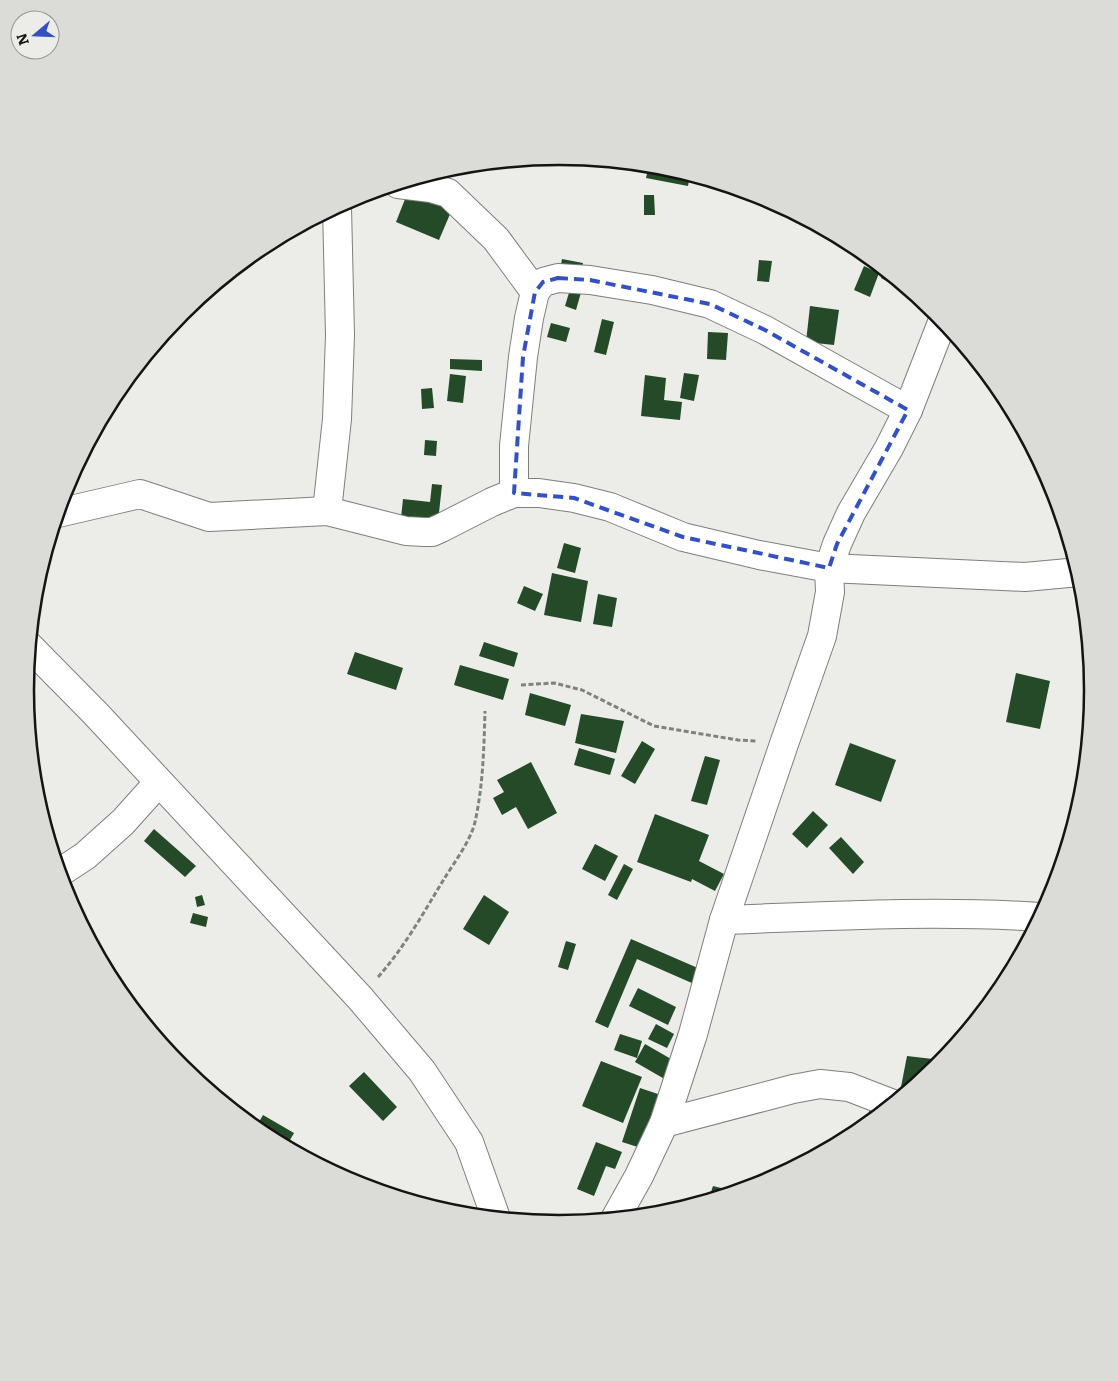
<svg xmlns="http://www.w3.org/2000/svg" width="1118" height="1381" viewBox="0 0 1118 1381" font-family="Literata,serif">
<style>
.building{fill:#244a27}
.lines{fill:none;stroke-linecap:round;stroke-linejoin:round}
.minor-casing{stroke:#7e7f7b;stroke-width:30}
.path{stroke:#81827f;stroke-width:3;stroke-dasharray:5 2.5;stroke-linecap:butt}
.minor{stroke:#fff;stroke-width:28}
.marked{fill:none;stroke:#3451c3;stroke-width:4;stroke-dasharray:10 6;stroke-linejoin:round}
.rim{fill:none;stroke:#141413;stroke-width:2.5}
</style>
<rect width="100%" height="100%" fill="#ecede9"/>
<g class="building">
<polygon points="649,165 663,167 690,175 688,186 646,178"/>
<polygon points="409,189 453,207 439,240 396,222"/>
<polygon points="644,195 654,195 655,215 644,215"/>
<polygon points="562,259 583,263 581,274 560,270"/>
<polygon points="759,260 772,261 769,282 757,281"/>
<polygon points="864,266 879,273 870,297 854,290"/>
<polygon points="885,270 900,283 898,287 881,278"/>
<polygon points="571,286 582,289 576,310 565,306"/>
<polygon points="810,306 839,310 834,345 806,342"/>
<polygon points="602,319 614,322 606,355 594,352"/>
<polygon points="551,323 570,328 566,342 547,337"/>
<polygon points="708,332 728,333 726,360 707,359"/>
<polygon points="450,359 482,360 482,371 450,369"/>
<polygon points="684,373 699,375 694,401 680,398"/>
<polygon points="450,374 466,376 463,403 447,401"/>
<polygon points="645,375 666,378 664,400 682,402 680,420 641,416"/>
<polygon points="432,388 434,408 422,409 421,389"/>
<polygon points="425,440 437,441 436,456 424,455"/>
<polygon points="432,484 442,485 438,522 401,518 403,499 430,502"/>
<polygon points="564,543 581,548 575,573 557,568"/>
<polygon points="552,573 588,581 581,622 544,615"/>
<polygon points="524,586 543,594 535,611 517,603"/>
<polygon points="598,594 617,598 612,627 593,624"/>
<polygon points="484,642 518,653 514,667 479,656"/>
<polygon points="355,652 403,668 396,690 347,674"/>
<polygon points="460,665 509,679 503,700 454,685"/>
<polygon points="1016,673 1050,681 1040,729 1006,722"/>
<polygon points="26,677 35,679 30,697 26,696"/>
<polygon points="530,693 571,705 565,726 525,715"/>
<polygon points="581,714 624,721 616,753 575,743"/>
<polygon points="642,741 655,749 635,784 621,776"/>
<polygon points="850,743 896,760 881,802 835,785"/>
<polygon points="579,748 615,759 610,775 574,765"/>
<polygon points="705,756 720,760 707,805 691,801"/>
<polygon points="531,762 557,813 528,829 516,807 502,815 493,798 504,792 497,780"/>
<polygon points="813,811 828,825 807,848 792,834"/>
<polygon points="655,814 709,835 699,861 724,874 715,891 692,879 691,882 637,862"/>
<polygon points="154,829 196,866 185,877 144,841"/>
<polygon points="841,837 864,862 853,874 829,848"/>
<polygon points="595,844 618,856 605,881 582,869"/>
<polygon points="624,864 633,869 617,900 608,895"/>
<polygon points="202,895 205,905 197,907 195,897"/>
<polygon points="484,895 509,912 489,945 463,929"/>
<polygon points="193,913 208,917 206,927 190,923"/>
<polygon points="631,939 707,972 701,987 637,959 608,1028 595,1022"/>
<polygon points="566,941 576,944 568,970 558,967"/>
<polygon points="638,988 676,1007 668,1025 629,1006"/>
<polygon points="656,1024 674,1034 667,1048 648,1039"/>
<polygon points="620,1034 642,1041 637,1058 614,1050"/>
<polygon points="645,1044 678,1063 668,1081 635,1062"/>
<polygon points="907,1056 933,1059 930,1074 905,1094 900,1092"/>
<polygon points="601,1061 642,1077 623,1123 582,1106"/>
<polygon points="364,1072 397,1107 383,1121 349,1086"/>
<polygon points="640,1088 661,1095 644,1149 622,1142"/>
<polygon points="870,1109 882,1113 866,1126 865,1125"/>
<polygon points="263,1115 294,1133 286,1147 262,1134 255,1129"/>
<polygon points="596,1142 622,1152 615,1169 606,1166 594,1196 577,1189"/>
<polygon points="713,1186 725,1189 723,1196 708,1201"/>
</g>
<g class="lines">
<g class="minor-casing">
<g id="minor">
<polyline points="398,184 431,188 448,193 496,239 535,292"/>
<polyline points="514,493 514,446 523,357 529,318 535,292 543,282 558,278 590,280 652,290 710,304 765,330 908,410"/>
<polyline points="327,511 337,419 340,335 337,207"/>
<polyline points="58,513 140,494 209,517 327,511 406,531 424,532 432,532 441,528 492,502 514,493 539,493 574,498 610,507 683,537 759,555 829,568 1025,577 1079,572"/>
<polyline points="29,646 96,714 360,998 422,1071 469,1142 496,1218"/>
<polyline points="59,873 85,856 123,822 158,783"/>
<path d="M724,920C829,916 935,910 1040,917"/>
<polyline points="664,1123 793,1089 820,1084 849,1087 893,1104"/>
<polyline points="615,1219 639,1176 664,1123 693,1034 724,920 785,741 822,636 830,592 829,568 837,544 851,513 889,448 908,410 943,320"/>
</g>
</g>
<g class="path">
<polyline points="521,685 554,683 582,690 654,726 738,740 756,741"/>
<path d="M378,977C404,948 424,912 444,879C454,863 471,840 475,822C483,786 484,748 485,711"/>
</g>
<use href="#minor" class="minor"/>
</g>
<path class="marked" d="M558,278L590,280L710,304L765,330L908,410L837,544L829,568L683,537L574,498L514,493L523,357L535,292L543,282Z"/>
<path d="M0 0H1118V1381H0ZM34 690a525 525 0 1 1 1050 0a525 525 0 1 1-1050 0Z" fill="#dbdcd8" fill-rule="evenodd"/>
<path class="rim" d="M34 690a525 525 0 1 1 1050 0a525 525 0 1 1-1050 0Z"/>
<g transform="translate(35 35) rotate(251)"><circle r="24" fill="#ecede9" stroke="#969693"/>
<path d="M0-4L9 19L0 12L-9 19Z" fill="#3451c3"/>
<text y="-8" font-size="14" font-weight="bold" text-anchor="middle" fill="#141413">N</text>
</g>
</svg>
